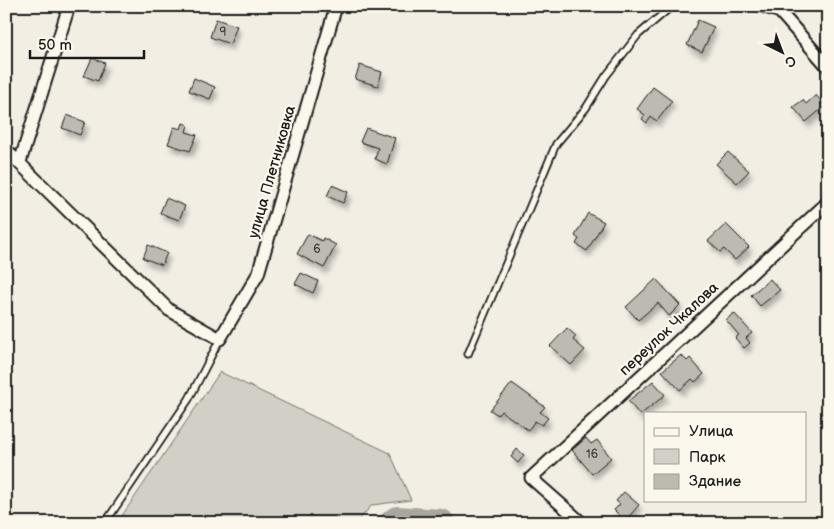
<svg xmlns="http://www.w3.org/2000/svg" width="834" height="529" viewBox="0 0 834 529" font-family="'Balsamiq Sans',sans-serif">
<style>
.green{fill:#d2cfc6;stroke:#777671}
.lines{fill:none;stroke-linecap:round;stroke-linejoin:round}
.river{stroke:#a9a6a0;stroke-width:28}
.building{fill:#bdbab1;stroke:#1c1c1c;filter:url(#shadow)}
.lane-casing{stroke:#1c1c1c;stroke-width:9}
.street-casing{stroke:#1c1c1c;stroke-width:15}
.lane{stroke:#fbf7ec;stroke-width:5.5}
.street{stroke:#fbf7ec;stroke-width:11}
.labels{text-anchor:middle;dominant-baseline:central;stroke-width:4.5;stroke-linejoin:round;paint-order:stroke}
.number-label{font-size:12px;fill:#444441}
.street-label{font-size:15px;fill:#1c1c1c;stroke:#fbf7ec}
</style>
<defs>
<filter id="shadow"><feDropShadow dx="3" dy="5.5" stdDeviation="2.5" flood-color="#0004"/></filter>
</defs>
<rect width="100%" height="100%" fill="#f2eee4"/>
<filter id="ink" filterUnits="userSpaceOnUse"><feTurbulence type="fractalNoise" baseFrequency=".02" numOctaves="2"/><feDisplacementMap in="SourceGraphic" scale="10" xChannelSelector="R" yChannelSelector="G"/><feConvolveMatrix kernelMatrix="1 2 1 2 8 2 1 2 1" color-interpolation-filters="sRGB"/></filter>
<g filter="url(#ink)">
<polygon class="green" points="220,372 390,453 411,500 372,505 356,523 117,523"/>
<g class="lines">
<polyline class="river" points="393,523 397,520 441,523"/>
</g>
<g class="building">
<polygon points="216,19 237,26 230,44 210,37"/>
<polygon points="698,20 714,27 702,52 687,45"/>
<polygon points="92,58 105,63 98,81 84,76"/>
<polygon points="360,65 382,72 378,86 355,79"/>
<polygon points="194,78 215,87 210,99 189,91"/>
<polygon points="653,87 672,101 657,121 651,117 647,123 642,119 645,115 637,109"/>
<polygon points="816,95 825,106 806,122 793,107 803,100 806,104"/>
<polygon points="67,115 85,122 80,135 62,128"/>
<polygon points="183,123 188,125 186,132 197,135 190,151 168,144 174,127 181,129"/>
<polygon points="366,128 395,138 387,164 375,159 378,148 360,142"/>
<polygon points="728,152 749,171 737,183 716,164"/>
<polygon points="332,185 348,192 343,203 327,196"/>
<polygon points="166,198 185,206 179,220 160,213"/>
<polygon points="588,213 604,222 587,251 576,244 579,239 575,236"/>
<polygon points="726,224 749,247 735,260 724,249 720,252 708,241"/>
<polygon points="308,234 322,241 323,238 336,245 324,268 297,254"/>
<polygon points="148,245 167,253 162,265 143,258"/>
<polygon points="301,273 318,281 313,293 295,284"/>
<polygon points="656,279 680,305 669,316 658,303 638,320 626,307"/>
<polygon points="770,279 780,290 760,306 751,295"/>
<polygon points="734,313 752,333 746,338 750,343 744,348 735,338 739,335 726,320"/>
<polygon points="567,328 576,336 573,340 585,350 571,365 550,346"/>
<polygon points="681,355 687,361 690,358 704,374 695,382 692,379 680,390 662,371"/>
<polygon points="653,381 665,395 640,415 628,401"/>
<polygon points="512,383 545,407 540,412 548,418 542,425 535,421 528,430 501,411 498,415 490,410"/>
<polygon points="586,438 591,444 597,440 611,458 592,474 572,450"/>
<polygon points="517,449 524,455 518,463 511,457"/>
<polygon points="624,492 639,505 625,521 614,510 620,504 616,501"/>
</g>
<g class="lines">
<g class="lane-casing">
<g id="lane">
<polyline points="468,354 556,144 586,108 606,76 638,35 672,6"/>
<polyline points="105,523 189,399 220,339"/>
</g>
</g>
<g class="street-casing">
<g id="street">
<polyline points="762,6 780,12 828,67"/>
<polyline points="6,150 169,310 220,339 258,274 336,6"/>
<polyline points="20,162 69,6"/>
<polyline points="582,523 531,478 828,202"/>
</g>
</g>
<use href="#lane" class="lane"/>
<use href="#street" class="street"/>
</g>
</g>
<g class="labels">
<g class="number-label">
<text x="223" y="32">9</text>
<text x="317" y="249">6</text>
<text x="592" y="454">16</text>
</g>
<g class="street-label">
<text transform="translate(272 172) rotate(-74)">улица Плетниковка</text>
<text transform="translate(669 329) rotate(-43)">переулок Чкалова</text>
</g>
</g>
<rect width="834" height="529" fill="none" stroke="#fbf7ec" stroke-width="25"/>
<rect x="12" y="12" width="809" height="504" fill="none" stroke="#1c1c1c" stroke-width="2" filter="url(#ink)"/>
<rect x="644" y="412" width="162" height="90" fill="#fbf7ec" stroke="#a29f99"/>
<rect x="654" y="428" width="25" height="8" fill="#fbf7ec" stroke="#a29f99"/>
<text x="689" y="436" font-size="15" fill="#1c1c1c">Улица</text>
<rect x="654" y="449" width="25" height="15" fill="#d2cfc6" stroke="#a29f99"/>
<text x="689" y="462" font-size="15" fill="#1c1c1c">Парк</text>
<rect x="654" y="474" width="25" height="15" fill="#bdbab1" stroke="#a29f99"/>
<text x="689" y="486" font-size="15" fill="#1c1c1c">Здание</text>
<g transform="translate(782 52) rotate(138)" stroke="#fbf7ec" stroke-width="4" paint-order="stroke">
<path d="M0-4L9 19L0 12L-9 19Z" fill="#1c1c1c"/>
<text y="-8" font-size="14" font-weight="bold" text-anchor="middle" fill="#1c1c1c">С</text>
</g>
<path d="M30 50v8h114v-8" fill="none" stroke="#1c1c1c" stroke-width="2.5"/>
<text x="38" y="50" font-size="15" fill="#1c1c1c" stroke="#fbf7ec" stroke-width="4" paint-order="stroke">50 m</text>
</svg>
